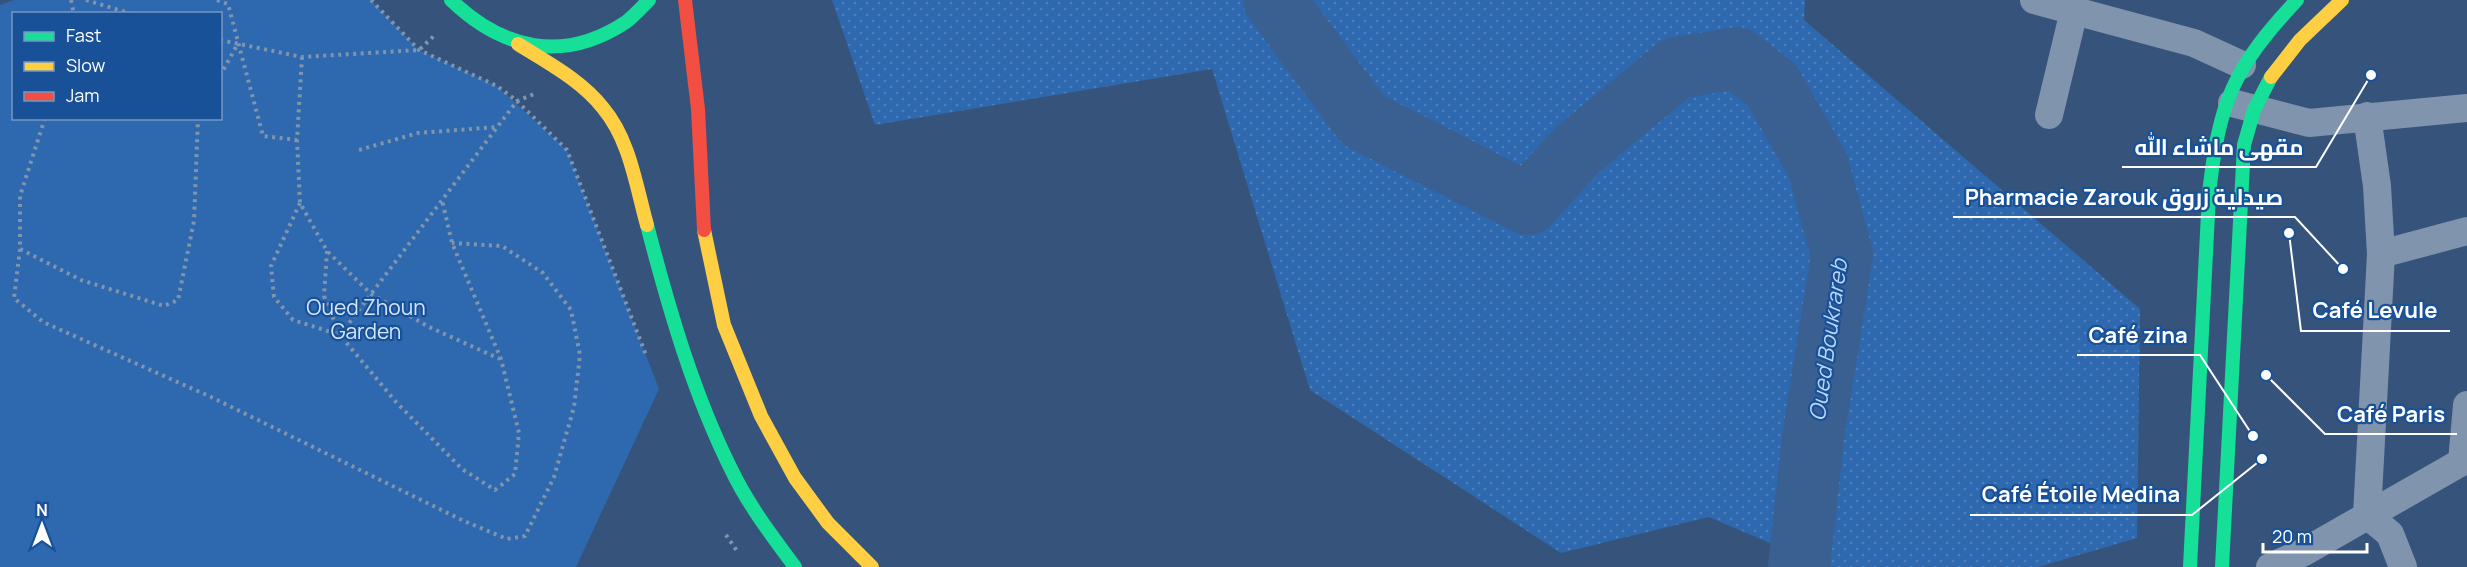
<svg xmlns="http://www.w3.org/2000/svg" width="2467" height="567" viewBox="0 0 2467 567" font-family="Manrope,Cairo,sans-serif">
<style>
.grass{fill:url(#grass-dots)}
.green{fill:#2e68ae;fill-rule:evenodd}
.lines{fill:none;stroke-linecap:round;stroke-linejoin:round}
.river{stroke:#3a6092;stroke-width:62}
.path{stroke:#8094ad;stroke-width:4;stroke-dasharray:3 4.5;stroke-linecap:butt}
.street{stroke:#8094ad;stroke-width:28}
.fast{stroke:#16e098;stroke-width:14}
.slow{stroke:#ffcf43;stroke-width:14}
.jam{stroke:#f24e42;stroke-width:14}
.labels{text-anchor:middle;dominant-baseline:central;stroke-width:4.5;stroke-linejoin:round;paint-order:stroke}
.park-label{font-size:21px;fill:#d4e6fc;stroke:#195198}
.water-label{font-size:22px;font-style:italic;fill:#bad6f7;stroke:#195198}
.leader{fill:none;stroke:#fff;stroke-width:2}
.callout-dot{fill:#fff;stroke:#195198;stroke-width:2}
.callout-label{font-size:22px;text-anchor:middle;font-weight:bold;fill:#fff;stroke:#195198;stroke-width:4.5;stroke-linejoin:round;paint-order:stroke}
</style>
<defs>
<pattern id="grass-dots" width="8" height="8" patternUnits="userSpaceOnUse" patternTransform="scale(1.5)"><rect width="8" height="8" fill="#2e68ae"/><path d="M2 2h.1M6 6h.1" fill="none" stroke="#4d7fba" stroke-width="1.8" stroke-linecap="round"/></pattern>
</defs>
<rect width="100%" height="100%" fill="#36547b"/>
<polygon class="grass" points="832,0 1805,0 1804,20 2140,309 2137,538 2038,567 1826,567 1709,517 1561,553 1310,390 1212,69 875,125"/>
<path class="green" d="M14,0H371L419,50L497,86L567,150L659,389L576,567H0V5ZM14,14H220V118H14Z"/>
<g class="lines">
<polyline class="river" points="1274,0 1363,120 1528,204 1576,151 1676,68 1737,58 1772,85 1818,166 1842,255 1813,438 1799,567"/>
<g class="path">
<polyline points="71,0 74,14"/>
<polyline points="86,0 132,14"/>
<polyline points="217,0 228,4 263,136 297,140"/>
<polyline points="371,0 419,50 497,86 517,101 567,150 646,355"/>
<polyline points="220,40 302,57 419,50 436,34"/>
<polyline points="302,57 297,140 300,203 327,251 371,294 429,327 500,359"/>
<polyline points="220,76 237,45"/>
<polyline points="45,118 20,196 20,249 81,280 164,306 178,300 194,221 198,118"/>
<polyline points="359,150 418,133 497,127"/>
<polyline points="300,203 271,266 274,297 293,320 340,335 517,101 534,94"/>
<polyline points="20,249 14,298 43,322 211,397 464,521 507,539 525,536 554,477 574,407 580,355 571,310 543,273 502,246 452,243"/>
<polyline points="327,251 324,296 340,335 396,402 462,469 495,490 515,474 519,433 501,359 452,243 442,200"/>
<polyline points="726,535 737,551"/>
</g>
<g class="street">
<polyline points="2034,0 2194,43 2242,65"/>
<polyline points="2232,103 2309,123 2467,108"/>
<polyline points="2049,115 2074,11"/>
<polyline points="2367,116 2377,186 2381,254 2367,515 2390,534 2403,567"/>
<polyline points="2381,254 2467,231"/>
<polyline points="2462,462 2467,405"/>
<polyline points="2270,567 2304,552 2467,459"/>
</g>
<g class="fast">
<path d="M451,0C502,49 563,64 626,22C634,16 642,7 649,0"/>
<path d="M647,225C669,309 693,393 732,471C749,506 772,536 795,567"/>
<path d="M2190,567L2209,194C2219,102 2233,68 2297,0"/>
<polyline points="2222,567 2244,145 2254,110 2271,77"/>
</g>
<g class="slow">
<path d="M518,44C548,63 581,80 603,108C630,140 636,186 647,225"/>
<polyline points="2271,77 2300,40 2342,0"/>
<polyline points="704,230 724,325 761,416 795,478 828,523 872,567"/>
</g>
<polyline class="jam" points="685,0 698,109 704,230"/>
</g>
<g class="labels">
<g class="park-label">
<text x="366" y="307">Oued Zhoun<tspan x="366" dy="24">Garden</tspan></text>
</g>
<g class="water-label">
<text transform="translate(1828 340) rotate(-82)">Oued Boukrareb</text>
</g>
</g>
<path class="leader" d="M2371 75L2316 167H2122M2343 269L2295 217H1953M2289 233L2301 331H2450M2253 436L2200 355H2077M2266 375L2325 434H2457M2262 459L2192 515H1970"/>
<g class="callout-dot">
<circle cx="2371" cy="75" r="6"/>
<circle cx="2343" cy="269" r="6"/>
<circle cx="2289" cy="233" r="6"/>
<circle cx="2253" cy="436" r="6"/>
<circle cx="2266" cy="375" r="6"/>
<circle cx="2262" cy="459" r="6"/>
</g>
<g class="callout-label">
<text x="2219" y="155">مقهى ماشاء الله</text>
<text x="2124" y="205">Pharmacie Zarouk صيدلية زروق</text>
<text x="2375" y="318">Café Levule</text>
<text x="2138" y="343">Café zina</text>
<text x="2391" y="422">Café Paris</text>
<text x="2081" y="502">Café Étoile Medina</text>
</g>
<rect x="12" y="12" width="210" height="108" fill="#195198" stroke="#7597c1" stroke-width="1.5"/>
<rect x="24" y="32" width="30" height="9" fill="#16e098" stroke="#7597c1" stroke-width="1.5"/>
<text x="66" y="42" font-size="18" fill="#ffffff">Fast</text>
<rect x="24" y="62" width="30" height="9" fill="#ffcf43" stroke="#7597c1" stroke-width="1.5"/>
<text x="66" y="72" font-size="18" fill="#ffffff">Slow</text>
<rect x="24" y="92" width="30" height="9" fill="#f24e42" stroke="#7597c1" stroke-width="1.5"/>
<text x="66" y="102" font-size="18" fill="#ffffff">Jam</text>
<g transform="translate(42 525)" stroke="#195198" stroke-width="4.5" paint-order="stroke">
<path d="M0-4.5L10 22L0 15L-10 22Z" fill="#ffffff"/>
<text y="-9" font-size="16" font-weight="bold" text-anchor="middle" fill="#ffffff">N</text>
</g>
<path d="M2263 543v9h104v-9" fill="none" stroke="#ffffff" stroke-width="3"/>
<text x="2272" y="543" font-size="18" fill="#ffffff" stroke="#195198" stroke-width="4.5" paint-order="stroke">20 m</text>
</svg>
